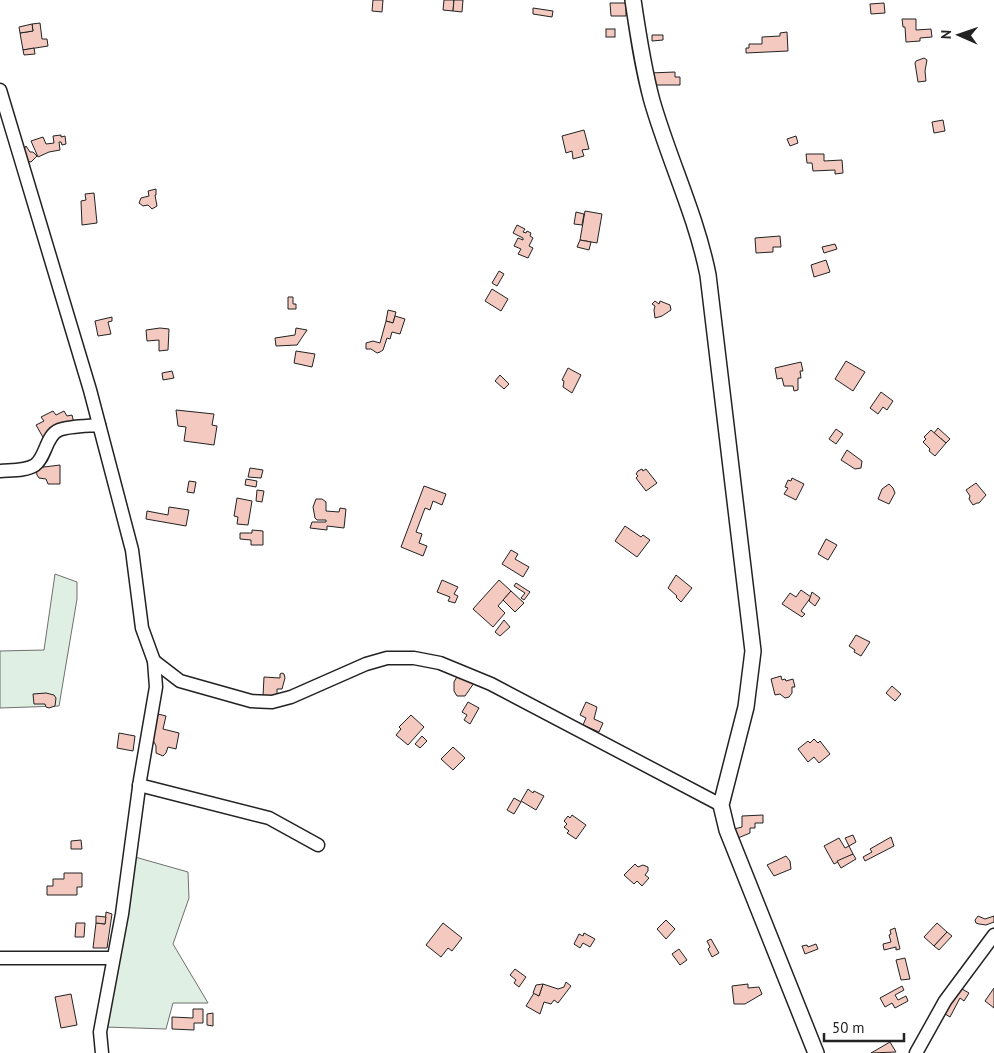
<svg xmlns="http://www.w3.org/2000/svg" width="994" height="1053" viewBox="0 0 994 1053" font-family="'PT Sans',sans-serif">
<style>
.green{fill:#e0efe3;stroke:#6f6f6f}
.building{fill:#f3c9c0;stroke:#222}
.lines{fill:none;stroke-linecap:round;stroke-linejoin:round}
.minor-casing{stroke:#222;stroke-width:15}
.major-casing{stroke:#222;stroke-width:18}
.minor{stroke:#fff;stroke-width:12}
.major{stroke:#fff;stroke-width:15}
</style>
<rect width="100%" height="100%" fill="#fff"/>
<g class="green">
<polygon points="55,574 77,582 77,599 59,706 0,708 0,651 44,650"/>
<polygon points="135,857 188,872 189,898 173,944 208,1003 173,1003 166,1029 105,1027"/>
</g>
<g class="building">
<polygon points="373,0 383,0 382,12 372,11"/>
<polygon points="444,0 454,0 453,11 443,10"/>
<polygon points="454,0 463,0 462,12 453,11"/>
<polygon points="610,3 626,3 626,16 611,16"/>
<polygon points="884,3 885,13 871,14 870,4"/>
<polygon points="533,8 553,11 552,17 533,14"/>
<polygon points="902,19 916,19 916,30 931,29 932,37 920,38 920,41 906,42 905,27 903,27"/>
<polygon points="40,23 42,39 47,39 48,46 23,50 20,33 33,31 32,24"/>
<polygon points="32,24 33,31 20,33 19,27"/>
<rect x="606" y="29" width="9" height="8"/>
<polygon points="787,32 788,51 746,53 746,48 749,48 749,44 762,44 762,37 780,36 780,33"/>
<polygon points="652,35 663,35 663,40 652,41"/>
<polygon points="34,48 35,54 24,55 23,50"/>
<polygon points="924,58 927,60 925,71 926,81 918,82 915,63 916,61"/>
<polygon points="675,72 675,77 680,77 680,85 653,85 650,73"/>
<polygon points="943,120 945,131 934,133 932,122"/>
<polygon points="584,130 589,149 582,150 584,156 573,159 572,151 566,153 562,136"/>
<polygon points="61,135 61,137 65,136 66,144 62,145 61,142 59,142 60,150 49,152 38,157 31,141 43,137 46,144 54,143 53,136"/>
<polygon points="796,136 798,143 790,146 787,139"/>
<polygon points="26,146 30,152 33,152 37,156 31,162 26,161 23,151"/>
<polygon points="806,154 824,154 824,161 842,160 843,173 835,174 835,170 813,171 812,163 807,163"/>
<polygon points="156,189 156,195 155,195 157,206 152,209 148,205 143,206 139,203 141,198 149,196 148,191"/>
<polygon points="94,193 97,223 82,225 81,201 86,200 85,194"/>
<polygon points="585,211 602,214 597,243 580,240"/>
<polygon points="576,212 584,214 582,225 574,224"/>
<polygon points="517,225 525,229 523,232 526,233 527,231 531,233 530,236 533,238 529,246 533,248 528,258 518,254 521,249 514,246 518,238 523,240 523,238 513,233"/>
<polygon points="780,236 781,247 773,247 773,252 756,253 755,238"/>
<polygon points="580,240 591,242 589,250 577,247"/>
<polygon points="835,244 837,249 824,253 822,247"/>
<polygon points="826,260 830,272 814,277 811,265"/>
<polygon points="499,271 504,274 497,286 492,283"/>
<polygon points="492,289 508,299 501,311 485,301"/>
<polygon points="288,297 293,297 293,304 296,304 296,309 288,309"/>
<polygon points="655,301 659,304 660,301 670,305 671,310 662,316 655,318 654,310 655,306 652,304"/>
<polygon points="388,310 396,312 393,323 386,321"/>
<polygon points="395,316 405,319 400,334 392,332 390,339 387,338 383,350 380,352 377,353 371,349 366,349 366,343 373,341 380,343 386,321 393,323"/>
<polygon points="112,317 112,321 108,322 111,334 98,336 95,321"/>
<polygon points="160,328 169,329 168,350 159,351 159,340 147,341 146,330"/>
<polygon points="296,328 307,330 297,345 276,346 275,338 295,335"/>
<polygon points="296,351 315,354 312,367 294,363"/>
<polygon points="846,361 865,372 853,391 835,379"/>
<polygon points="801,362 803,371 800,371 801,378 798,378 798,390 794,391 793,386 784,386 782,378 777,379 775,368"/>
<polygon points="568,368 581,375 572,393 563,387 564,381 562,380"/>
<polygon points="172,371 174,378 163,380 162,373"/>
<polygon points="500,375 509,384 504,389 495,381"/>
<polygon points="881,392 893,401 887,410 883,407 878,414 870,408"/>
<polygon points="176,410 214,414 212,425 217,426 214,445 184,441 186,427 178,426"/>
<polygon points="53,411 56,415 64,411 67,416 72,415 74,423 44,439 36,425 44,421 41,417"/>
<polygon points="938,428 950,439 946,443 934,433"/>
<polygon points="836,429 843,434 836,444 829,439"/>
<polygon points="931,430 946,443 935,456 929,451 930,449 923,442 926,439 924,437"/>
<polygon points="847,450 862,461 861,468 855,469 841,460"/>
<polygon points="60,465 60,484 48,484 46,479 39,478 37,475 36,468"/>
<polygon points="250,468 263,470 261,478 248,477"/>
<polygon points="642,469 643,471 646,469 657,483 646,491 636,478 638,476 636,474 638,471"/>
<polygon points="792,478 804,484 796,500 784,494 788,488 785,487 788,480 791,481"/>
<polygon points="246,479 257,481 256,487 245,485"/>
<polygon points="189,481 196,482 194,493 187,492"/>
<polygon points="976,483 986,495 979,503 977,503 973,505 969,499 970,496 966,490"/>
<polygon points="889,484 893,488 895,493 889,504 878,499 882,489"/>
<polygon points="424,486 446,494 442,505 433,501 430,510 425,508 416,532 422,534 419,543 427,546 423,556 401,547"/>
<polygon points="257,490 264,491 262,502 256,501"/>
<polygon points="237,498 252,501 248,525 237,524 238,517 234,516"/>
<polygon points="316,499 322,499 326,502 326,511 339,512 340,508 346,509 344,528 327,526 327,530 310,528 312,522 326,522 326,520 317,520 315,518 313,507"/>
<polygon points="169,507 189,510 186,526 146,519 147,511 168,515"/>
<polygon points="625,526 641,537 643,535 650,540 637,557 615,541"/>
<polygon points="252,530 263,531 263,545 251,545 251,540 240,539 240,533 252,533"/>
<polygon points="826,539 837,545 828,560 818,554"/>
<polygon points="511,550 518,554 515,559 529,567 523,577 502,564"/>
<polygon points="676,575 692,588 681,602 676,597 677,596 668,588"/>
<polygon points="442,580 458,587 454,594 458,596 455,603 448,601 450,597 437,592"/>
<polygon points="499,580 511,591 498,606 505,613 493,627 473,609"/>
<polygon points="516,583 530,592 524,600 521,598 525,593 514,586"/>
<polygon points="801,590 811,597 801,611 805,614 802,617 782,604 790,593 796,597"/>
<polygon points="511,591 524,603 515,612 503,600"/>
<polygon points="812,592 820,598 815,606 809,601"/>
<polygon points="504,620 510,627 500,636 495,632"/>
<polygon points="856,635 870,642 861,656 854,652 855,650 849,646"/>
<polygon points="282,673 284,674 285,678 282,689 277,689 277,696 263,696 264,677 280,678 280,674"/>
<polygon points="458,675 474,683 465,696 457,696 454,691 454,682"/>
<polygon points="781,676 782,680 785,679 786,681 793,679 795,687 792,687 792,693 789,697 785,698 780,694 775,695 771,679"/>
<polygon points="892,686 901,694 895,701 886,693"/>
<polygon points="46,693 54,695 56,698 55,706 49,708 46,707 45,704 34,704 33,694"/>
<polygon points="468,702 479,708 470,724 464,720 467,715 462,712"/>
<polygon points="586,702 597,707 594,719 603,723 599,732 583,725 586,718 580,715"/>
<polygon points="158,714 166,716 163,729 179,733 176,749 168,747 166,753 163,756 156,753 156,746 153,740"/>
<polygon points="411,715 424,727 408,745 396,735 401,729 399,727"/>
<polygon points="119,733 135,736 133,751 117,748"/>
<polygon points="422,736 427,741 420,748 415,744"/>
<polygon points="814,739 818,743 820,741 830,754 819,763 814,757 808,762 798,749 808,741 810,743"/>
<polygon points="453,747 465,758 453,770 441,759"/>
<polygon points="528,789 533,793 534,791 544,796 536,810 521,801"/>
<polygon points="514,798 521,802 514,814 507,810"/>
<polygon points="572,815 586,825 576,839 567,833 569,831 564,827 567,824 564,821 568,816 570,818"/>
<polygon points="763,815 763,823 755,823 755,828 750,828 750,833 738,838 734,829 742,827 742,816"/>
<polygon points="853,835 856,842 849,846 845,838"/>
<polygon points="891,837 894,846 865,861 863,857 872,852 870,849"/>
<polygon points="839,838 845,848 849,846 853,854 834,864 824,846"/>
<polygon points="81,840 82,849 71,849 71,841"/>
<polygon points="853,854 856,859 841,868 837,861"/>
<polygon points="786,856 790,861 791,869 774,876 767,865"/>
<polygon points="635,864 638,867 643,865 648,867 648,871 645,875 649,878 642,886 637,881 634,884 624,875"/>
<polygon points="64,873 82,873 82,887 77,887 77,895 47,895 47,886 53,886 53,879 64,879"/>
<polygon points="106,912 112,914 107,948 93,948 96,923 105,924"/>
<polygon points="96,916 106,917 105,924 96,923"/>
<polygon points="978,916 985,919 994,916 994,922 986,925 979,924 976,923 975,920"/>
<polygon points="666,920 675,929 666,939 657,929"/>
<polygon points="76,923 85,923 84,937 75,937"/>
<polygon points="443,923 462,938 452,951 448,948 441,957 426,945"/>
<polygon points="937,923 947,932 934,946 924,937"/>
<polygon points="895,928 900,949 896,950 896,947 884,950 883,944 891,942 889,935 891,934 890,930"/>
<polygon points="947,932 952,936 939,950 934,946"/>
<polygon points="584,933 595,939 590,947 583,943 580,948 574,944 579,934 583,936"/>
<polygon points="711,939 719,953 712,957 708,949 710,947 707,941"/>
<polygon points="816,944 818,949 805,954 802,946 807,945 808,947"/>
<polygon points="679,949 687,960 680,965 672,954"/>
<polygon points="905,958 910,979 901,980 896,960"/>
<polygon points="515,969 526,977 519,987 514,983 516,980 510,975"/>
<polygon points="566,982 571,986 558,1003 554,1000 551,1004 544,1002 540,1014 526,1006 534,993 539,996 543,984 558,989 564,987"/>
<polygon points="543,984 539,996 533,993 536,985"/>
<polygon points="748,984 748,988 759,987 762,994 745,1004 734,1004 732,986"/>
<polygon points="902,986 904,990 895,995 898,1000 906,996 908,1001 895,1008 892,1003 885,1007 880,998"/>
<polygon points="957,986 969,993 964,1001 960,998 950,1017 942,1012"/>
<polygon points="994,988 994,1008 985,1001"/>
<polygon points="71,994 77,1025 61,1028 55,997"/>
<polygon points="193,1009 203,1009 203,1023 194,1023 194,1030 172,1029 172,1017 193,1018"/>
<polygon points="213,1013 213,1026 207,1025 207,1014"/>
<polygon points="890,1042 896,1052 871,1053"/>
</g>
<g class="lines">
<g class="minor-casing">
<g id="minor">
<polyline points="0,90 90,390 132,550 142,628 154,661 156,687 140,780 122,914 100,1032 102,1053"/>
<path d="M0,471C11,470 26,471 35,465C46,457 46,435 59,430C69,426 88,426 99,425"/>
<polyline points="154,661 180,681 251,701 272,702 291,697 366,664 387,658 414,658 440,663 491,684 721,805"/>
<polyline points="139,785 269,818 318,845"/>
<polyline points="0,958 113,958"/>
<polyline points="916,1053 945,1001 994,935"/>
</g>
</g>
<g class="major-casing">
<path id="major" d="M633,0C638,34 643,68 652,101C669,160 696,215 708,275L753,651L746,707L721,805L727,830L816,1053"/>
</g>
<use href="#minor" class="minor"/>
<use href="#major" class="major"/>
</g>
<g transform="translate(959 35) rotate(272)" stroke="#ffffff" stroke-width="4" paint-order="stroke">
<path d="M0-4L9 19L0 12L-9 19Z" fill="#222222"/>
<text y="-8" font-size="14" font-weight="bold" text-anchor="middle" fill="#222222">N</text>
</g>
<path d="M824 1033v8h80v-8" fill="none" stroke="#222222" stroke-width="2.5"/>
<text x="832" y="1033" font-size="15" fill="#222222" stroke="#ffffff" stroke-width="4" paint-order="stroke">50 m</text>
</svg>
